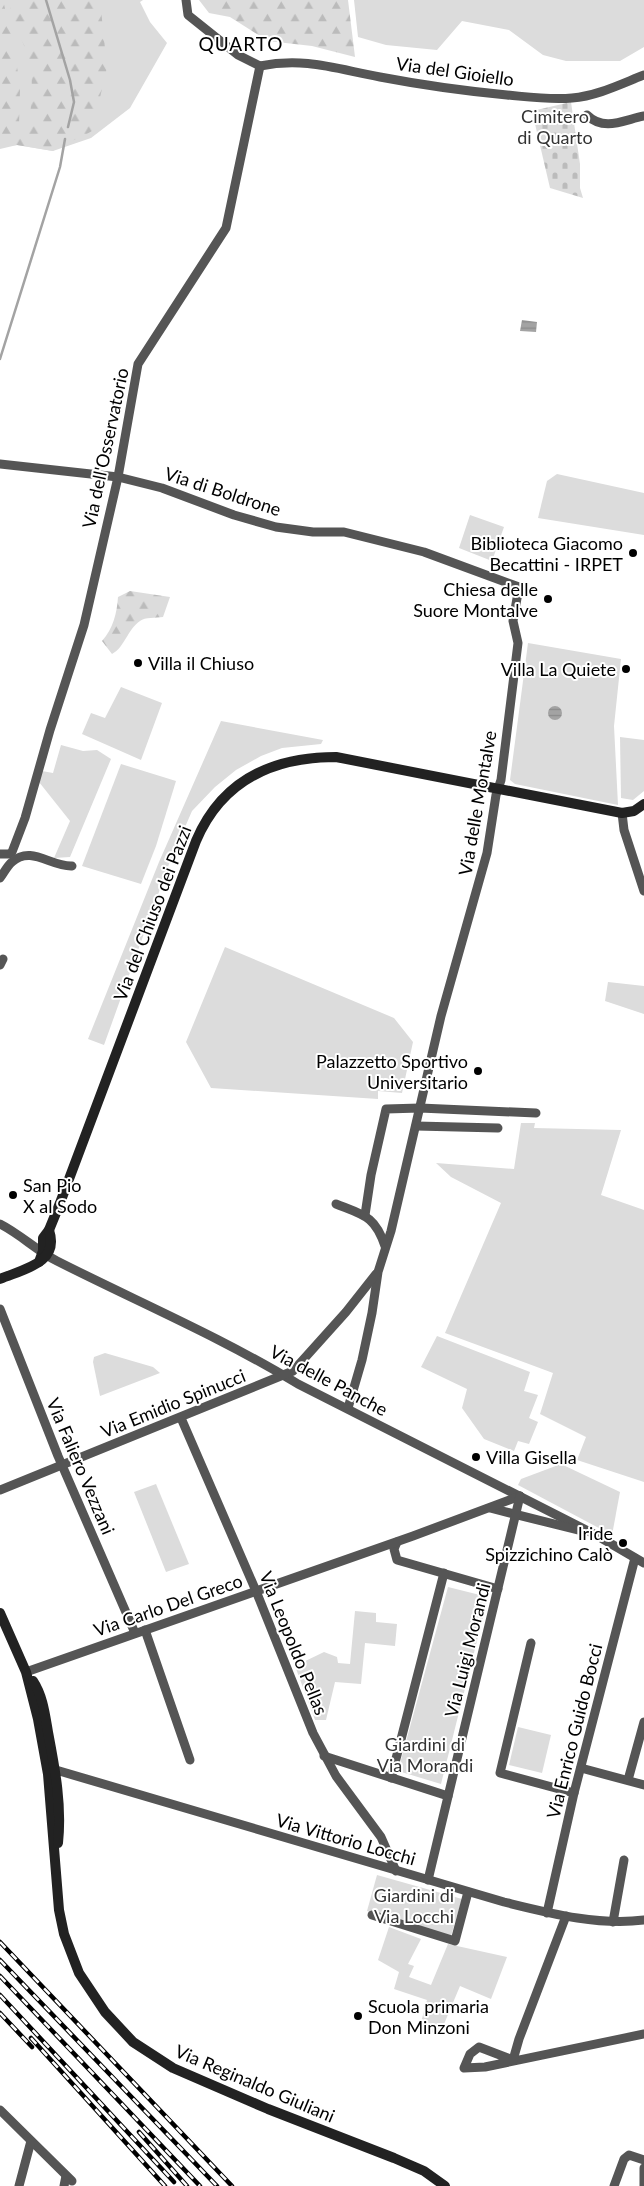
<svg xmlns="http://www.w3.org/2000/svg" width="644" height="2186" viewBox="0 0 644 2186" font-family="Lato,sans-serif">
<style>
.green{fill:#dcdcdc}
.forest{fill:url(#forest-firs)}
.cemetery{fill:url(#cemetery-stones)}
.water{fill:url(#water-rules)}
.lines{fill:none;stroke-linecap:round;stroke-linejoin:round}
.stream{stroke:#a3a3a3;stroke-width:2.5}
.minor{stroke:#555;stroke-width:9}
.secondary{stroke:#222;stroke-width:10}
.rail-casing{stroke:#000;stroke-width:4.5}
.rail{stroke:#fff;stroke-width:2.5;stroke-dasharray:8;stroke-linecap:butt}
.poi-dot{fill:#000;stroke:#fff;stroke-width:2}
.labels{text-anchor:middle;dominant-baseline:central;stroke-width:4;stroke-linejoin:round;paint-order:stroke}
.street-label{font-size:18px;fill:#000;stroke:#fff}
.park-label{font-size:18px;fill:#333;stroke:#fff}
.poi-label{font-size:18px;fill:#000;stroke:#fff;text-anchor:end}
.neighbourhood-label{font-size:19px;letter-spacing:1px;fill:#000;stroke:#fff}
</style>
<defs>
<pattern id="forest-firs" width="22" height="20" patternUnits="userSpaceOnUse" patternTransform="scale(1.25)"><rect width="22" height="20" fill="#dcdcdc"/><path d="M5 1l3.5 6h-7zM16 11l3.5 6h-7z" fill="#bbb"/></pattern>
<pattern id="cemetery-stones" width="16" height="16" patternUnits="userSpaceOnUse" patternTransform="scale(1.25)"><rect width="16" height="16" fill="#dcdcdc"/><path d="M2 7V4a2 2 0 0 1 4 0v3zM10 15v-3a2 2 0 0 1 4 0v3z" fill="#bbb"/></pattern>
<pattern id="water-rules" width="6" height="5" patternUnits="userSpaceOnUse" patternTransform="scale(1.25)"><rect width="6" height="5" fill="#a3a3a3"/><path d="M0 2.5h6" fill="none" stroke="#8b8b8b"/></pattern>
</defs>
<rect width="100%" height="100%" fill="#fff"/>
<g class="green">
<polygon points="0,0 143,0 140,2 150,22 167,43 130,108 91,138 53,151 17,145 0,147"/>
<polygon points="354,0 644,0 644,47 620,61 566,61 543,55 509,30 462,21 437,50 386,45 358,37"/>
<polygon points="557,474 644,493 644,535 538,518 547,481"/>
<polygon points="470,515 504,527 492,561 459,548"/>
<polygon points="528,643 621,659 614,726 618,805 515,784 510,780"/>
<polygon points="121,687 162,703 141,760 82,734 91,713 105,718"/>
<polygon points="221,721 323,740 321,744 282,748 261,756 236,770 215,787 192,811 169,864 104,1045 88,1039 159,862"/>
<polygon points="620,737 644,740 644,791 633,800 621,798"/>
<polygon points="61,745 83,751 97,750 111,759 70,857 54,858 70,821 39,782 42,771 53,773"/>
<polygon points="121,764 176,781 156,846 141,884 82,866"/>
<polygon points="225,947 394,1018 413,1042 402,1093 378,1091 378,1099 211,1088 186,1042"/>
<polygon points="608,982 644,986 644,1014 605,1001"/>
<polygon points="521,1123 535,1123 534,1128 621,1130 601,1195 644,1210 644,1482 577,1460 586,1437 540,1414 553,1373 445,1333 501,1203 451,1177 436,1163 514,1169"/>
<polygon points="437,1336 530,1372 524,1391 538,1395 529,1418 538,1422 529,1444 518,1441 514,1451 484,1439 462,1408 467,1389 421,1367"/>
<polygon points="105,1353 153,1367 160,1373 100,1396 93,1362 94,1357"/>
<polygon points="561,1464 620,1492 612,1535 518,1485 521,1479"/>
<polygon points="156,1484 189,1564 166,1572 134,1492"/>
<polygon points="448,1587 488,1597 441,1784 398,1771"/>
<polygon points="355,1611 376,1613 376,1622 397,1624 395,1646 365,1643 361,1684 335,1682 326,1720 315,1720 295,1666 324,1652 337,1657 338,1663 350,1664"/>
<polygon points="518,1727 551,1735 542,1773 509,1765"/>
<polygon points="377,1875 462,1899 451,1936 367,1911"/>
<polygon points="389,1927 421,1939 408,1964 414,1966 409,1977 431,1985 448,1944 507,1957 491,1999 460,1986 439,2036 420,2026 427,2000 394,1989 399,1972 378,1960"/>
</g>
<g class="forest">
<path d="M0,0H3L15,51L20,89L19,125L30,121C31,101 34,77 29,59C22,37 13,25 9,0H100L107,68L92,131C79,139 65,142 53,151L17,145L0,149Z"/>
<polygon points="199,0 348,0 355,57 312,46 268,41 230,17 209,13"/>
<path d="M130,591L170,597L163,617C156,618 145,617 140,621C127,630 125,647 112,654L102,641C113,629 117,613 118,597Z"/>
</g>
<polygon class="cemetery" points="571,102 580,164 580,188 583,198 550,188 532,111"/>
<g class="water">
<polygon points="522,320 537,322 536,332 520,331"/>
<circle cx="555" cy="713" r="7"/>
</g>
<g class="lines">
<g class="stream">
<polyline points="46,0 70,80 74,102 68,127"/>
<polyline points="0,359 60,167 65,139"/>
</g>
<g class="minor">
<path d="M260,66C305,57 336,69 380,77C422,85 465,91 507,95C529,97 550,100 572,98C597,96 621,84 644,75"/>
<path d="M587,115C604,132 624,120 644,116"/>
<polyline points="0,464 118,477 162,488 234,515 276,527 313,532 344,532 424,552 519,587 513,621 518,643 501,780 496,795 487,853 441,1016 391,1231 378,1272 372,1313 362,1360 348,1408"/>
<polyline points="622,813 624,830 644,891"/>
<polyline points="0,854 9,854 12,852 25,818 50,730 84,625 118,477 138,364 226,228 260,66 238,55 188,15 186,0"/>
<path d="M0,878C4,873 7,866 12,862C31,845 51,867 72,866"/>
<polyline points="0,965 3,959"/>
<polyline points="416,1126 498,1128"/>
<path d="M336,1204C364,1215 375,1216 385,1246"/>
<polyline points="365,1215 371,1175 386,1109 420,1108 536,1113"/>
<path d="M0,1224C20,1234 37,1251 57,1261C138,1302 221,1337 298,1384L596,1535L644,1563"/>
<polyline points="0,1309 58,1456 135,1633"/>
<polyline points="181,1418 256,1591 313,1733 336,1776 381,1837 396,1871"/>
<polyline points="0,1490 293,1371 346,1312 376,1274"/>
<polyline points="490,1508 582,1531"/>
<polyline points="397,1542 394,1549 397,1560 498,1589"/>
<polyline points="145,1630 190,1760"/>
<polyline points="531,1643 500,1773 574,1793"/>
<polyline points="26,1672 413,1536 520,1496"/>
<polyline points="324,1756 448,1796"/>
<path d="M52,1766L56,1770L504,1902C549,1913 598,1926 644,1920"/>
<polyline points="581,1768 644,1785"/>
<polyline points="391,1778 444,1573"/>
<polyline points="628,1780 644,1722"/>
<polyline points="428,1880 520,1496"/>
<polyline points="547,1913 574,1793 635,1558"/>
<polyline points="372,1915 455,1941 468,1892"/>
<polyline points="613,1922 624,1860"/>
<polyline points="513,2060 479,2047 470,2054 464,2068 485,2067 644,2034"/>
<polyline points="513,2060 519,2039 566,1916"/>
<polyline points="0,2110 72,2181"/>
<polyline points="19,2186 31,2141"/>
<polyline points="64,2186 66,2176"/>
<polyline points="614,2186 624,2159 629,2155 644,2160"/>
<polyline points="644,2186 644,2168"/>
</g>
<g class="secondary">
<path d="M39,1262L43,1251V1238L49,1230L60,1203L196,841C222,780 273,757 336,757L622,813L634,811L644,804"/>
<path d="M0,1279C24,1269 60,1263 49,1230"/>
<polyline points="0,1613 26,1672 38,1719 48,1774 59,1910 64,1934 79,1973 105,2012 133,2042 173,2068 268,2109 394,2158 424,2171 445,2186"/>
<path d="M33,1681C43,1696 45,1715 48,1732C55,1769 62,1805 58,1843"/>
</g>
<g class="rail-casing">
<g id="rail">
<polyline points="0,1942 232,2186"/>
<polyline points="0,1960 217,2186"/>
<polyline points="0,1976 200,2186"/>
<polyline points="0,1995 174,2182"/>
<polyline points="0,2013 32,2047"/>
<polyline points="31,2038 165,2186"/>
<polyline points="139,2132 187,2186"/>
</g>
</g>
<use href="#rail" class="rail"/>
</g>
<g class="poi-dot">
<circle cx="633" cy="553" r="5"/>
<circle cx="548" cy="599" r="5"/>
<circle cx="138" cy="663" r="5"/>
<circle cx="626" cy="669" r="5"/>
<circle cx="478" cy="1071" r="5"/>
<circle cx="13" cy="1195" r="5"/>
<circle cx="476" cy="1457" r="5"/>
<circle cx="623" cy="1543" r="5"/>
<circle cx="358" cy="2016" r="5"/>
</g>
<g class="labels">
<g class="street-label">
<text transform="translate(455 71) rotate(8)">Via del Gioiello</text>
<text transform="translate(105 448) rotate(-78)">Via dell'Osservatorio</text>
<text transform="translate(223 491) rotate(18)">Via di Boldrone</text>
<text transform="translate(477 803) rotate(-80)">Via delle Montalve</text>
<text transform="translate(152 913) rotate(-69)">Via del Chiuso dei Pazzi</text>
<text transform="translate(329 1380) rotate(28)">Via delle Panche</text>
<text transform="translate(173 1403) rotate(-22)">Via Emidio Spinucci</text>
<text transform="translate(81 1466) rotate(67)">Via Faliero Vezzani</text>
<text transform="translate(168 1605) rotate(-19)">Via Carlo Del Greco</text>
<text transform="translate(294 1643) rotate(68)">Via Leopoldo Pellas</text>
<text transform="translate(467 1650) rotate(-76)">Via Luigi Morandi</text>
<text transform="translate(574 1731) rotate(-76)">Via Enrico Guido Bocci</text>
<text transform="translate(346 1839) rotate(16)">Via Vittorio Locchi</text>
<text transform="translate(255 2083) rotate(23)">Via Reginaldo Giuliani</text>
</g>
<g class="park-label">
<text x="555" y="116">Cimitero<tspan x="555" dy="21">di Quarto</tspan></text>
<text x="425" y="1744">Giardini di<tspan x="425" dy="21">Via Morandi</tspan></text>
<text x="414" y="1895">Giardini di<tspan x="414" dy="21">Via Locchi</tspan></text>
</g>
<g class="poi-label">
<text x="623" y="543">Biblioteca Giacomo<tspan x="623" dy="21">Becattini - IRPET</tspan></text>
<text x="538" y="589">Chiesa delle<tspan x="538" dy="21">Suore Montalve</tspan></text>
<text x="148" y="663" text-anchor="start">Villa il Chiuso</text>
<text x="616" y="669">Villa La Quiete</text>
<text x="468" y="1061">Palazzetto Sportivo<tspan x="468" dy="21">Universitario</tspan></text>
<text x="23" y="1185" text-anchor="start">San Pio<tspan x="23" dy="21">X al Sodo</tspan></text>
<text x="486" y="1457" text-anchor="start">Villa Gisella</text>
<text x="613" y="1533">Iride<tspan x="613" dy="21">Spizzichino Calò</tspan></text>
<text x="368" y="2006" text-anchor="start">Scuola primaria<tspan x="368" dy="21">Don Minzoni</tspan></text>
</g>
<g class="neighbourhood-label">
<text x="241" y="43">QUARTO</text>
</g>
</g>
</svg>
